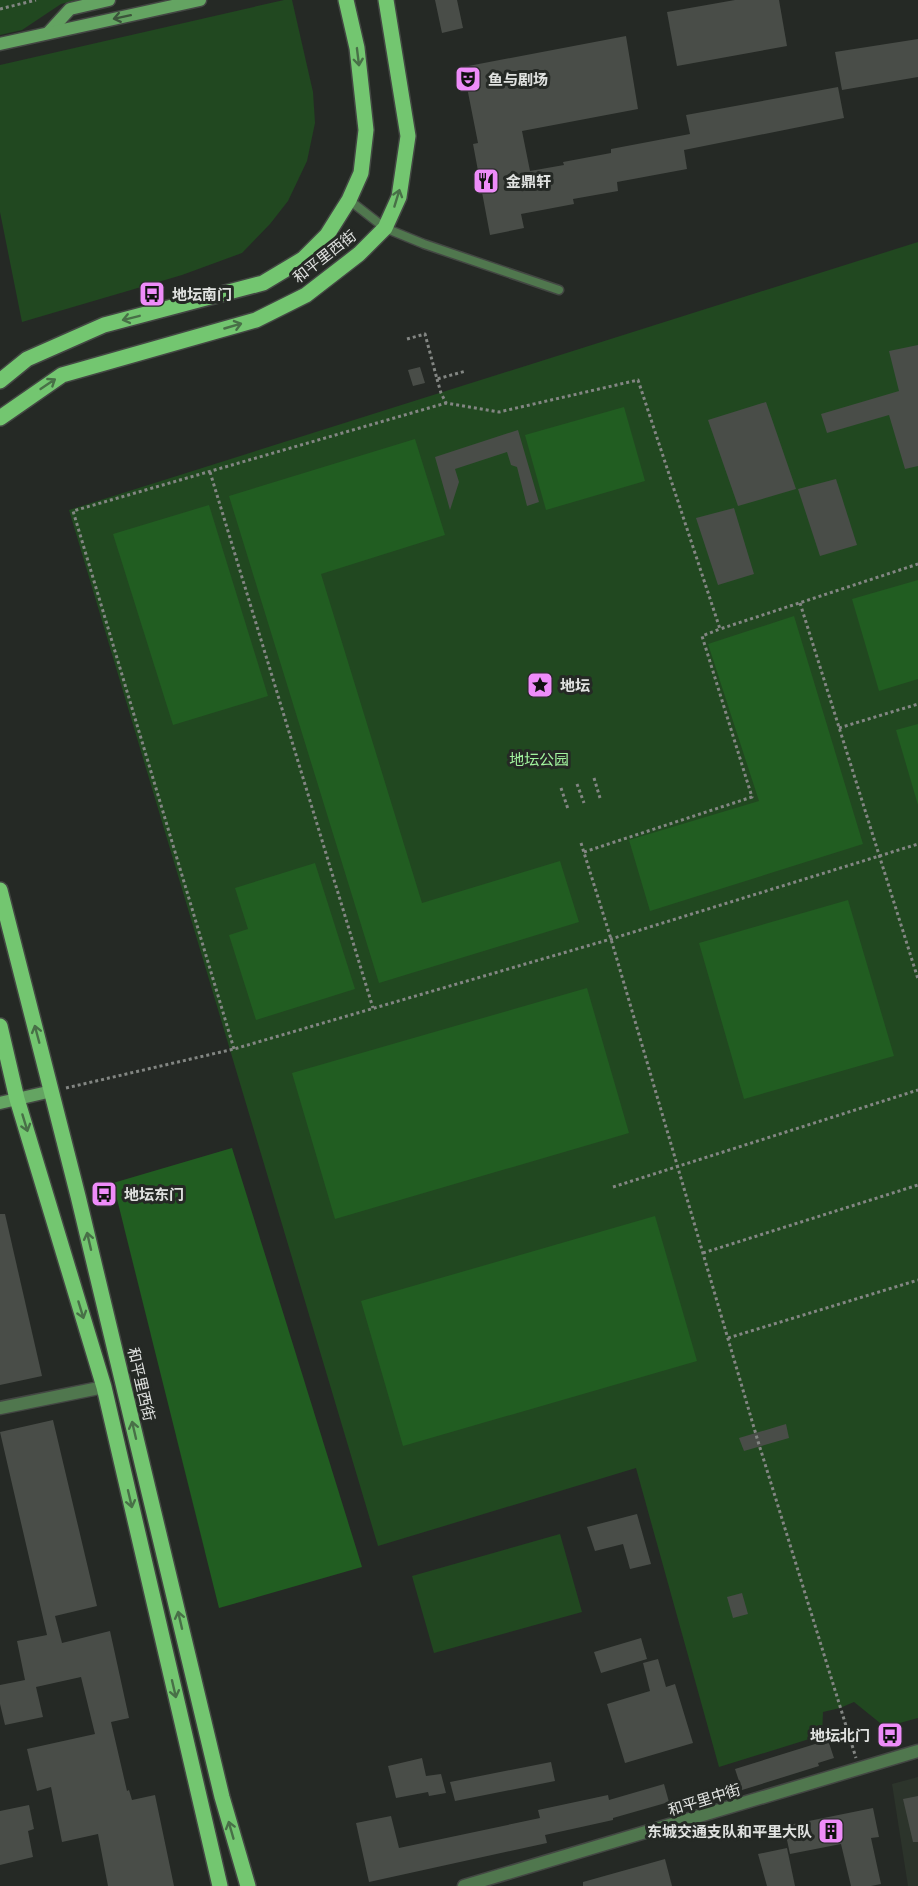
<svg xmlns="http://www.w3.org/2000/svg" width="918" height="1886" viewBox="0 0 918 1886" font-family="Barlow,'Noto Sans SC',sans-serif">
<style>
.built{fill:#2c342b}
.green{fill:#214820}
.forest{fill:#215d21}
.building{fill:#494d48}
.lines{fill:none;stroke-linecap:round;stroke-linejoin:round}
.lane-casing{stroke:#434743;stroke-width:11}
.street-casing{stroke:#434743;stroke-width:15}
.secondary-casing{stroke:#434743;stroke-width:15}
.primary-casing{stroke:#434743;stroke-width:18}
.path{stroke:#838683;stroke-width:3;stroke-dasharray:3 3;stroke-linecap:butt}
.lane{stroke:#50774e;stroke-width:8}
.street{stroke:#50774e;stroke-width:12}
.secondary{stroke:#64a462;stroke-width:12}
.primary{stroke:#73c670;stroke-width:15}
.oneway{stroke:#3b543a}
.oneway2{stroke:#487047}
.labels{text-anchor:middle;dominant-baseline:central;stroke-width:6;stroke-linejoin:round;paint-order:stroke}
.poi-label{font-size:15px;font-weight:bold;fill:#e0e2e0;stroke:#252925;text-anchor:start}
.street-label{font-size:15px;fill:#e0e2e0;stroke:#252925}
.park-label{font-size:15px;fill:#a2f49e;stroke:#252925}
</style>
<rect width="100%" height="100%" fill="#252925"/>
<polygon class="built" points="918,1777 918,1886 908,1886 892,1784"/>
<g class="green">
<polygon points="0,0 78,0 61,4 22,30 0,35"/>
<polygon points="284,0 292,0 313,92 315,123 307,161 288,201 270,224 242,253 182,275 22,322 0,212 0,65"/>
<polygon points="918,242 918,1718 885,1727 854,1702 840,1708 823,1712 822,1735 719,1767 636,1468 378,1546 69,510"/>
<polygon points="560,1534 582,1612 434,1653 412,1576"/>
</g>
<g class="forest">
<polygon points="624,407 645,481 546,510 525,435"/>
<polygon points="415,439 445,535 321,574 422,903 560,861 579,922 379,983 229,496"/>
<polygon points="209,505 268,696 173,725 113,534"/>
<polygon points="918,580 918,679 879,691 852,599"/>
<polygon points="794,616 863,844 650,911 629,840 759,801 708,644"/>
<polygon points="918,724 918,805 896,730"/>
<polygon points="315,863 355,989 256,1020 229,935 248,929 235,888"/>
<polygon points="848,900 894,1056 744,1099 699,943"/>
<polygon points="587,988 629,1133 335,1219 292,1073"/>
<polygon points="232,1148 362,1567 219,1608 113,1183"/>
<polygon points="655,1216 697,1361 403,1446 361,1301"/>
</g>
<g class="building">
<polygon points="435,0 457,0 463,28 442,33"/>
<polygon points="735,0 779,0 787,46 677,66 667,12"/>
<polygon points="626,36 638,109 522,131 530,171 564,165 563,162 611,153 611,149 690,134 686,115 838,87 844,118 684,150 687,169 617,182 618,191 573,199 574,204 521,214 524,228 490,235 473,144 478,143 463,67"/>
<polygon points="918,39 918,77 842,90 835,52"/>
<polygon points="918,345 918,466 905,469 889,415 827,433 821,414 899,391 889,351"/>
<polygon points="420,367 425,383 413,386 408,370"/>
<polygon points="766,402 796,489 738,506 708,420"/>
<polygon points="518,430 539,502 527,506 517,467 511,465 507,452 455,469 459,482 450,510 435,457"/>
<polygon points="836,479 857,545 820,556 798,489"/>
<polygon points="734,508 754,574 718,585 696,518"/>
<polygon points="0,1214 5,1214 42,1376 0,1385"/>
<polygon points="53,1420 97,1606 55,1616 62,1643 110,1631 129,1718 111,1722 127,1791 129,1790 132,1800 155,1795 174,1886 108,1886 98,1834 62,1842 51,1787 37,1791 27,1749 95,1734 81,1677 36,1687 43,1717 5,1725 0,1704 0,1685 25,1680 17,1641 47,1635 0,1432"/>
<polygon points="786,1424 789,1438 744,1451 739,1438"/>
<polygon points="637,1514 651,1564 630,1569 623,1544 595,1551 587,1527"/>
<polygon points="742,1593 748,1614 733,1618 727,1597"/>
<polygon points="641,1638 647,1659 601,1673 594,1652"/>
<polygon points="658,1659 666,1687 675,1684 693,1743 625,1763 607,1704 650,1691 643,1663"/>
<polygon points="828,1740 834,1758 818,1763 819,1766 742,1790 735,1769"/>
<polygon points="422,1758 426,1776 441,1774 446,1793 429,1796 428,1792 396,1798 388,1766"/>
<polygon points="551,1762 555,1781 455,1801 450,1782"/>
<polygon points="664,1784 669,1802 613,1818 613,1820 545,1835 547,1843 369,1882 356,1823 391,1816 399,1848 540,1818 538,1810 608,1795 609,1800"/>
<polygon points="918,1796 918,1842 913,1842 903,1799"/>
<polygon points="29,1805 34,1829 28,1831 33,1857 0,1865 0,1811"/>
<polygon points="873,1808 879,1837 871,1838 881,1884 871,1886 851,1886 841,1844 790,1854 784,1826"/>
<polygon points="787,1848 795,1886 767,1886 758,1854"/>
<polygon points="665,1859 672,1886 583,1886 583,1882"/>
</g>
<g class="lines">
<g class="lane-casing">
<polyline id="lane" points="349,200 385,228 424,244 559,290"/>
</g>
<g class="street-casing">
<g id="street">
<polyline points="0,1408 104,1387"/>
<polyline points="464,1886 918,1751"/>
</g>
</g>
<g class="secondary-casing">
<g id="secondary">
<polyline points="48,33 70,9 109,0"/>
<polyline points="0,44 200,0"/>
<polyline points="0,1103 52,1091"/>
</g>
</g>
<g class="primary-casing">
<g id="primary">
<polyline points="0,381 27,359 104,325 263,283 303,259 327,235 349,200 361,173 366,130 357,48 346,0"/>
<polyline points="0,418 62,375 256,320 306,295 359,254 385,228 399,197 408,136 386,0"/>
<polyline points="0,890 78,1196 222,1797 248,1886"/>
<polyline points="0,1026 17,1099 104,1387 220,1886"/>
</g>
</g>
<g class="path">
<polyline points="0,9 36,0"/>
<polyline points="407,339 425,334 437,379 466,371"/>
<polyline points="437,379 441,393 446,403 499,412 638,380 720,629 918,564"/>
<polyline points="210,472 373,1008"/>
<polyline points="800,603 918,979"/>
<polyline points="839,728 918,704"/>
<polyline points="594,778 600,798"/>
<polyline points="577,784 584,803"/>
<polyline points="561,788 568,809"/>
<polyline points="581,843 611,939 757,1438 856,1758"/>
<polyline points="584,852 752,797 702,636 720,629"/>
<polyline points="234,1049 73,511 446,403"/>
<polyline points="66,1088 234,1049 611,939 918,844"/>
<polyline points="613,1187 918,1090"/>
<polyline points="703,1253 918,1185"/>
<polyline points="728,1338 918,1280"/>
</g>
<use href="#lane" class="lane"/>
<use href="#street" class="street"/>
<use href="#secondary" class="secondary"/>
<use href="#primary" class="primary"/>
</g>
<defs><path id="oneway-shaft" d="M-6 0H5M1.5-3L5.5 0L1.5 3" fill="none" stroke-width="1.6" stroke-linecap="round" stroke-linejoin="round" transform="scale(1.5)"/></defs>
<use class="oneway" href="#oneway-shaft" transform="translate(122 17) rotate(168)"/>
<g class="oneway2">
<use href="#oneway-shaft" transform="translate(358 57) rotate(83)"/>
<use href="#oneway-shaft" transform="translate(397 198) rotate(-73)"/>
<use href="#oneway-shaft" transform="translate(131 318) rotate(166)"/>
<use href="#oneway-shaft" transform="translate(233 326) rotate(-16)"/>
<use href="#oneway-shaft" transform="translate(48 384) rotate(-34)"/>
<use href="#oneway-shaft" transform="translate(37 1034) rotate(-105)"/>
<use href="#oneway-shaft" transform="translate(25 1123) rotate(73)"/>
<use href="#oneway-shaft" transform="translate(89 1241) rotate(-103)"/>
<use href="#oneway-shaft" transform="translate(81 1310) rotate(73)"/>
<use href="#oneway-shaft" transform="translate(134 1430) rotate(-103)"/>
<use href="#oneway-shaft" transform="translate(130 1499) rotate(77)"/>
<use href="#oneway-shaft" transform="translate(180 1620) rotate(-103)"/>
<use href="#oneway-shaft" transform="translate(174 1689) rotate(77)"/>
<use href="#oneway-shaft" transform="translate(231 1830) rotate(-106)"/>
</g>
<defs>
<g id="theatre-square" transform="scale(1.35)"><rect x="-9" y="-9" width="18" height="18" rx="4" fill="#ee8cf9" stroke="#252925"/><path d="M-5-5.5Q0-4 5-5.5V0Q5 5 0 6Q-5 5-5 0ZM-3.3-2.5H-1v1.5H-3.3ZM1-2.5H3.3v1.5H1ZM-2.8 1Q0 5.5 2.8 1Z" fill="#111"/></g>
<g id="restaurant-square" transform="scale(1.35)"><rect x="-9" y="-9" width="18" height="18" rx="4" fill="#ee8cf9" stroke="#252925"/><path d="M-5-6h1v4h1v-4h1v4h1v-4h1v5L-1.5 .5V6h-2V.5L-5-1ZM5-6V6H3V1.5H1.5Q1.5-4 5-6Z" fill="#111"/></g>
<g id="bus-square" transform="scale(1.35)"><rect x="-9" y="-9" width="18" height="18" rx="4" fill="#ee8cf9" stroke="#252925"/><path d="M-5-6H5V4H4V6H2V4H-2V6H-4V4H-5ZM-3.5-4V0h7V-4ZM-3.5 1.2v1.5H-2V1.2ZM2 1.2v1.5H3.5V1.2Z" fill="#111"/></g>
<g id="sight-square" transform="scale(1.35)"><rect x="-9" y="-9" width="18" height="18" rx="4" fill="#ee8cf9" stroke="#252925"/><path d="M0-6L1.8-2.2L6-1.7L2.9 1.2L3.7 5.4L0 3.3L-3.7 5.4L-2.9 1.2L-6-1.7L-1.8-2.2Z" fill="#111"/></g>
<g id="building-square" transform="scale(1.35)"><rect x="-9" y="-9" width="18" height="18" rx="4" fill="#ee8cf9" stroke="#252925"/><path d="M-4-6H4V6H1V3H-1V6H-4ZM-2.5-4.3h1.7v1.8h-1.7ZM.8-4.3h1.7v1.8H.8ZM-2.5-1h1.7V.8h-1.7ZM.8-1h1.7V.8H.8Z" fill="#111"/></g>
</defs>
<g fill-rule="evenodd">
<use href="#theatre-square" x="468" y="79"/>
<use href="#restaurant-square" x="486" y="181"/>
<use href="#bus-square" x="152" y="294"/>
<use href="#sight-square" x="540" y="685"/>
<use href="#bus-square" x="104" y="1194"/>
<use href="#bus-square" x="890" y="1735"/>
<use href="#building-square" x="831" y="1831"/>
</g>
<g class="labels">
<g class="poi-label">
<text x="488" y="79">鱼与剧场</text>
<text x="506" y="181">金鼎轩</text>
<text x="172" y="294">地坛南门</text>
<text x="560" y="685">地坛</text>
<text x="124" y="1194">地坛东门</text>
<text x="870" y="1735" text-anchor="end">地坛北门</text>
<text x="812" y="1831" text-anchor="end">东城交通支队和平里大队</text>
</g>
<g class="street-label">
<text transform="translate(324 256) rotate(-38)">和平里西街</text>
<text transform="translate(142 1384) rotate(77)">和平里西街</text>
<text transform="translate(704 1799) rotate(-17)">和平里中街</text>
</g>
<g class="park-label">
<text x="539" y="759">地坛公园</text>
</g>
</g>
</svg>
